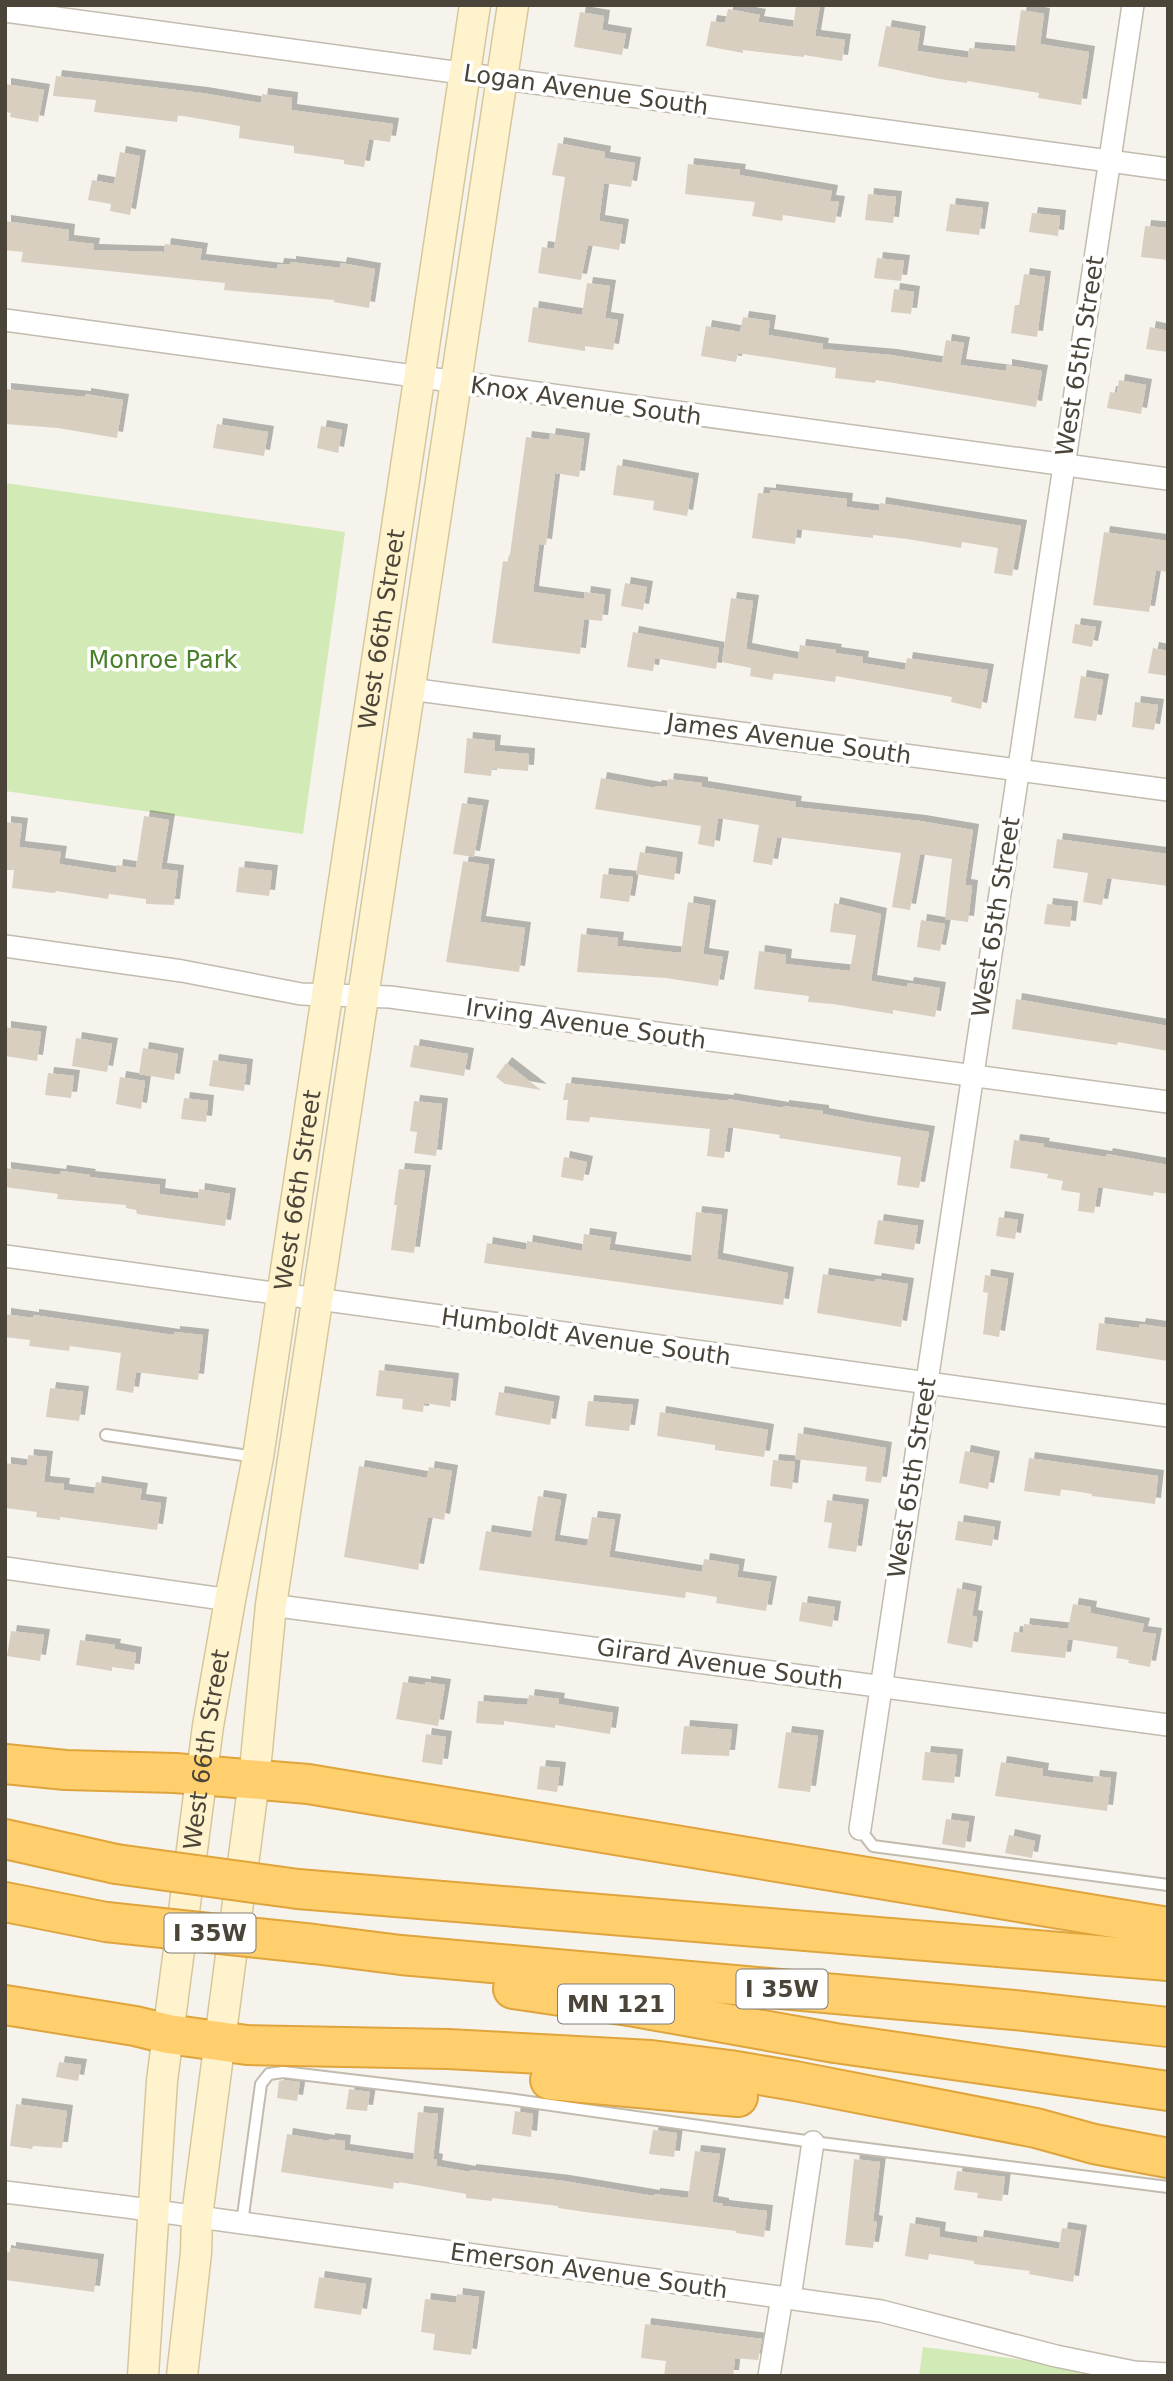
<svg xmlns="http://www.w3.org/2000/svg" width="1173" height="2381" viewBox="0 0 1173 2381" font-family="'DejaVu Sans',sans-serif">
<style>
.green{fill:#d2eab5}
.building{fill:#d8cfc1;filter:url(#shadow)}
.lines{fill:none;stroke-linecap:round;stroke-linejoin:round}
.service-casing{stroke:#c2bbae;stroke-width:14}
.minor-casing{stroke:#c2bbae;stroke-width:24}
.secondary-casing{stroke:#d6c79b;stroke-width:33}
.motorway-casing{stroke:#e0a43c;stroke-width:42}
.service{stroke:#fff;stroke-width:10}
.minor{stroke:#fff;stroke-width:21}
.secondary{stroke:#fff3cd;stroke-width:30}
.motorway{stroke:#ffcf6e;stroke-width:38}
.motorway-bridge-casing{stroke:#e0a43c;stroke-width:42;stroke-linecap:butt}
.motorway-bridge{stroke:#ffcf6e;stroke-width:38}
.labels{text-anchor:middle;dominant-baseline:central;stroke-width:7;stroke-linejoin:round;paint-order:stroke}
.shield{fill:#fff;stroke:#817c74;stroke-width:2}
.shield-label{font-size:23px;font-weight:bold;fill:#4b4439}
.street-label{font-size:24px;fill:#4b4439;stroke:#fff}
.park-label{font-size:24px;fill:#4a7f2a;stroke:#fff}
</style>
<defs>
<filter id="shadow"><feDropShadow dx="6" dy="-6" stdDeviation="0" flood-color="#0004"/></filter>
</defs>
<rect width="100%" height="100%" fill="#f6f3ec"/>
<g class="green">
<polygon points="5,483 345,532 303,834 5,791"/>
<polygon points="923,2347 1147,2376 919,2376"/>
</g>
<g class="building">
<polygon points="796,5 820,5 815,36 845,40 842,61 804,55 804,57 743,50 743,53 706,46 711,21 725,23 728,9 760,15 758,22 793,27"/>
<polygon points="1021,10 1044,14 1040,44 1089,52 1081,105 1038,98 1039,93 967,81 967,83 940,79 878,66 886,26 920,32 917,51 968,58 969,48 1015,52"/>
<polygon points="580,12 604,16 602,30 626,34 622,55 574,47"/>
<polygon points="56,76 202,93 261,103 262,94 292,98 291,110 393,124 390,142 369,139 364,167 344,164 344,160 294,153 294,146 239,138 240,126 178,115 177,122 94,112 96,100 53,96"/>
<polygon points="5,84 44,90 38,122 10,117 11,113 5,112"/>
<polygon points="558,143 605,152 604,158 635,163 631,187 604,183 599,221 623,225 619,250 588,245 581,280 538,273 542,247 554,249 565,177 552,175"/>
<polygon points="120,152 140,156 130,215 110,211 111,204 88,200 92,180 114,184"/>
<polygon points="688,164 740,170 739,175 832,191 830,201 839,202 835,223 783,215 782,221 752,216 755,202 685,194"/>
<polygon points="868,194 896,197 893,223 865,220"/>
<polygon points="950,204 983,208 979,235 946,231"/>
<polygon points="1032,213 1060,216 1058,236 1029,232"/>
<polygon points="5,221 69,230 68,241 94,244 93,250 164,252 165,244 202,249 200,260 277,269 278,264 290,265 290,262 340,268 341,263 375,269 369,308 334,302 334,300 224,290 225,283 21,262 23,252 5,250"/>
<polygon points="1145,226 1168,228 1168,260 1141,257"/>
<polygon points="877,258 904,261 901,281 874,278"/>
<polygon points="1024,274 1045,277 1037,337 1011,333 1015,305 1019,305"/>
<polygon points="587,283 610,286 605,318 618,320 613,350 585,346 585,351 528,342 533,307 582,315"/>
<polygon points="894,289 914,292 911,314 891,312"/>
<polygon points="743,317 770,321 768,335 823,344 822,349 891,355 942,363 946,340 964,343 960,365 1006,371 1006,365 1042,371 1036,407 876,380 875,383 835,378 836,368 738,353 736,362 701,356 706,326 740,332"/>
<polygon points="1150,327 1168,331 1168,352 1146,349"/>
<polygon points="1119,380 1146,385 1141,414 1107,408 1110,392 1117,393"/>
<polygon points="5,389 85,397 85,394 123,400 117,438 58,428 5,424"/>
<polygon points="217,424 268,432 264,456 213,448"/>
<polygon points="321,426 342,430 338,453 317,448"/>
<polygon points="550,434 584,439 579,477 555,473 546,545 539,544 533,592 584,599 585,592 605,595 602,621 584,619 580,654 492,643 503,561 509,562 526,437 549,440"/>
<polygon points="617,465 693,479 687,516 653,510 654,501 613,495"/>
<polygon points="770,490 847,499 846,507 879,511 880,503 1021,526 1012,576 994,573 998,548 962,542 961,548 907,539 873,535 873,538 797,529 795,544 752,538 758,493 770,494"/>
<polygon points="1104,532 1168,541 1168,572 1156,570 1149,612 1093,605"/>
<polygon points="625,583 647,587 643,610 621,606"/>
<polygon points="731,598 753,601 746,649 798,659 800,645 836,650 835,653 863,657 862,663 905,670 907,658 988,670 981,709 951,702 952,697 836,676 835,682 774,673 772,680 750,676 751,668 722,662"/>
<polygon points="1075,624 1096,627 1092,647 1072,643"/>
<polygon points="633,632 719,648 716,669 655,658 653,671 627,667"/>
<polygon points="1153,648 1168,651 1168,676 1148,673"/>
<polygon points="1081,676 1103,680 1096,721 1074,718"/>
<polygon points="1135,702 1158,705 1154,730 1132,727"/>
<polygon points="467,738 495,741 494,751 529,754 528,771 492,768 491,776 464,773"/>
<polygon points="601,778 655,788 656,786 667,787 668,779 702,783 702,787 796,802 795,807 920,821 973,830 965,885 972,886 968,922 945,919 952,859 920,854 910,910 892,907 901,853 777,837 772,865 753,862 759,825 718,818 714,847 698,844 701,826 595,809"/>
<polygon points="462,803 483,806 474,857 453,854"/>
<polygon points="144,816 169,820 161,869 178,871 174,905 146,904 146,899 109,894 108,899 56,891 55,893 12,888 14,870 5,870 5,822 22,824 19,847 61,852 59,864 116,873 117,865 136,868"/>
<polygon points="1057,839 1168,854 1168,886 1107,878 1102,905 1083,902 1088,873 1053,868"/>
<polygon points="640,852 677,858 674,880 636,874"/>
<polygon points="463,861 489,865 480,922 525,928 519,972 446,962"/>
<polygon points="239,867 272,871 269,896 236,892"/>
<polygon points="603,874 633,877 629,902 600,898"/>
<polygon points="688,902 710,906 703,954 723,957 718,986 666,978 577,972 581,934 618,938 617,946 681,953"/>
<polygon points="834,903 881,914 871,981 907,987 908,983 940,988 935,1017 893,1010 893,1014 833,1004 808,1002 809,996 754,989 759,951 786,955 785,964 850,971 856,935 830,932"/>
<polygon points="1047,904 1072,907 1070,927 1044,924"/>
<polygon points="921,920 945,924 940,951 917,947"/>
<polygon points="1016,999 1168,1026 1168,1051 1118,1042 1117,1045 1012,1029"/>
<polygon points="5,1027 41,1032 37,1061 5,1056"/>
<polygon points="76,1038 112,1044 107,1072 72,1066"/>
<polygon points="414,1045 468,1054 464,1076 410,1067"/>
<polygon points="143,1048 178,1054 174,1080 139,1074"/>
<polygon points="213,1060 247,1065 244,1091 209,1086"/>
<polygon points="506,1063 541,1090 505,1084 496,1077"/>
<polygon points="48,1073 74,1076 71,1098 45,1095"/>
<polygon points="120,1077 145,1081 141,1109 116,1104"/>
<polygon points="566,1083 728,1101 728,1099 783,1108 783,1106 823,1111 823,1114 866,1122 929,1132 919,1188 897,1185 901,1157 779,1138 780,1135 728,1127 724,1158 707,1156 710,1129 590,1117 589,1122 566,1120 568,1100 563,1100"/>
<polygon points="184,1098 208,1101 206,1122 181,1119"/>
<polygon points="414,1101 442,1104 436,1156 414,1153 417,1132 410,1131"/>
<polygon points="1014,1140 1044,1144 1043,1147 1106,1157 1107,1154 1168,1165 1168,1194 1154,1192 1153,1196 1098,1187 1094,1213 1078,1211 1080,1193 1061,1190 1063,1181 1047,1178 1048,1174 1010,1168"/>
<polygon points="564,1157 587,1162 583,1181 561,1177"/>
<polygon points="5,1168 60,1175 61,1171 90,1175 89,1177 160,1185 159,1194 198,1199 199,1189 230,1194 225,1226 137,1214 136,1210 126,1208 126,1205 57,1199 58,1194 5,1187"/>
<polygon points="399,1169 425,1171 414,1253 391,1250 397,1205 394,1205"/>
<polygon points="696,1212 722,1215 717,1259 788,1273 783,1305 484,1263 487,1243 526,1250 527,1241 582,1251 584,1234 611,1238 609,1250 691,1262"/>
<polygon points="999,1217 1018,1220 1015,1239 996,1236"/>
<polygon points="878,1220 918,1226 914,1250 874,1244"/>
<polygon points="823,1274 875,1282 876,1279 908,1284 901,1327 817,1313"/>
<polygon points="985,1275 1008,1279 999,1337 983,1334 988,1293 983,1292"/>
<polygon points="5,1314 33,1318 33,1315 174,1335 174,1332 203,1335 198,1380 136,1372 133,1393 116,1390 121,1353 70,1346 69,1351 29,1346 30,1340 5,1337"/>
<polygon points="1099,1323 1139,1328 1140,1324 1168,1328 1168,1361 1096,1350"/>
<polygon points="379,1370 453,1379 450,1407 424,1403 423,1412 402,1409 403,1399 376,1396"/>
<polygon points="50,1388 83,1392 79,1421 46,1417"/>
<polygon points="499,1392 554,1402 550,1425 495,1415"/>
<polygon points="588,1401 633,1405 629,1431 585,1426"/>
<polygon points="660,1412 768,1430 764,1457 715,1450 715,1445 657,1436"/>
<polygon points="798,1433 886,1448 881,1483 865,1481 867,1467 795,1459"/>
<polygon points="965,1451 994,1457 988,1489 959,1483"/>
<polygon points="28,1455 47,1457 44,1482 64,1484 63,1490 94,1494 96,1482 142,1489 140,1500 161,1503 157,1530 60,1517 60,1520 36,1517 37,1512 5,1508 5,1463 27,1466"/>
<polygon points="1029,1458 1158,1476 1155,1504 1092,1496 1092,1494 1061,1489 1060,1496 1024,1491"/>
<polygon points="773,1460 795,1462 792,1489 770,1486"/>
<polygon points="359,1466 427,1478 429,1467 452,1471 444,1520 428,1517 418,1570 344,1557"/>
<polygon points="538,1496 561,1500 554,1541 587,1546 592,1517 615,1520 609,1557 702,1572 704,1559 739,1565 737,1577 771,1582 766,1611 716,1603 717,1597 686,1592 685,1598 479,1570 486,1531 531,1538"/>
<polygon points="827,1500 863,1505 856,1552 828,1548 832,1523 824,1522"/>
<polygon points="958,1521 995,1527 992,1546 955,1540"/>
<polygon points="957,1588 976,1592 972,1616 977,1617 972,1648 947,1643"/>
<polygon points="802,1602 835,1607 832,1627 799,1621"/>
<polygon points="1073,1604 1091,1607 1090,1613 1144,1624 1142,1632 1156,1634 1150,1667 1128,1663 1129,1660 1116,1658 1118,1647 1068,1639 1065,1658 1011,1652 1014,1632 1023,1633 1024,1624 1068,1629"/>
<polygon points="11,1631 44,1635 40,1661 7,1656"/>
<polygon points="80,1640 115,1645 114,1649 136,1653 134,1670 112,1667 112,1671 76,1665"/>
<polygon points="403,1682 425,1685 425,1682 445,1685 438,1726 396,1719"/>
<polygon points="529,1695 559,1699 558,1704 613,1713 610,1734 555,1725 555,1728 504,1721 504,1725 476,1723 478,1701 527,1705"/>
<polygon points="684,1726 732,1730 729,1756 681,1754"/>
<polygon points="786,1732 818,1736 810,1792 778,1788"/>
<polygon points="426,1734 446,1737 442,1765 422,1762"/>
<polygon points="925,1752 957,1755 954,1783 922,1780"/>
<polygon points="1001,1762 1043,1769 1042,1776 1093,1783 1094,1776 1111,1778 1107,1811 995,1796"/>
<polygon points="540,1766 560,1768 557,1792 537,1789"/>
<polygon points="946,1819 969,1822 965,1848 942,1844"/>
<polygon points="1009,1835 1035,1841 1032,1858 1005,1853"/>
<polygon points="59,2062 81,2065 78,2081 56,2077"/>
<polygon points="283,2080 300,2082 297,2101 277,2098 279,2081"/>
<polygon points="349,2089 370,2092 367,2111 346,2109"/>
<polygon points="16,2104 67,2111 62,2148 33,2146 32,2149 10,2146"/>
<polygon points="515,2111 533,2114 531,2137 512,2134"/>
<polygon points="418,2112 438,2114 433,2159 437,2160 436,2166 470,2172 470,2170 564,2181 654,2196 654,2194 688,2198 695,2151 720,2154 712,2202 723,2204 723,2206 767,2211 764,2237 736,2233 736,2231 585,2212 558,2208 558,2206 492,2198 492,2201 466,2198 466,2194 394,2181 393,2189 281,2172 287,2134 329,2141 329,2139 345,2141 344,2150 413,2160"/>
<polygon points="653,2130 677,2133 674,2157 649,2154"/>
<polygon points="854,2159 880,2162 873,2221 877,2222 873,2248 845,2245"/>
<polygon points="957,2171 1005,2177 1002,2201 977,2198 978,2193 954,2190"/>
<polygon points="910,2223 940,2228 939,2237 977,2243 978,2236 1059,2249 1062,2228 1081,2231 1073,2282 1029,2274 1030,2271 974,2264 974,2261 929,2254 928,2260 905,2256"/>
<polygon points="10,2248 98,2260 94,2292 5,2280 5,2251 10,2252"/>
<polygon points="319,2277 366,2284 361,2315 314,2308"/>
<polygon points="457,2294 479,2297 471,2355 433,2350 435,2334 421,2332 425,2299 456,2303"/>
<polygon points="645,2324 762,2339 758,2360 735,2358 733,2376 664,2376 666,2361 641,2358"/>
</g>
<g class="lines">
<g class="service-casing">
<g id="service">
<polyline points="106,1435 256,1457"/>
<polyline points="860,1829 873,1846 1168,1885"/>
<polyline points="242,2223 261,2084 269,2074 283,2072 508,2099 813,2142 1168,2187"/>
</g>
</g>
<g class="minor-casing">
<g id="minor">
<polyline points="5,11 1168,169"/>
<polyline points="5,320 1168,479"/>
<polyline points="410,689 1168,790"/>
<polyline points="5,946 182,971 301,994 390,997 1168,1102"/>
<polyline points="5,1256 1168,1416"/>
<polyline points="5,1568 230,1600"/>
<polyline points="271,1605 1168,1725"/>
<polyline points="860,1829 1133,5"/>
<polyline points="5,2192 127,2207 881,2311 1056,2356 1134,2372 1168,2374"/>
<polyline points="790,2298 813,2142"/>
<polyline points="769,2376 782,2297"/>
</g>
</g>
<g class="secondary-casing">
<g id="secondary">
<path id="s1" d="M143,2376L162,2081L208,1726L230,1600L258,1457L475,5"/>
<polyline points="182,2376 196,2253 197,2216 254,1780 271,1605 513,5"/>
</g>
</g>
<g class="motorway-casing">
<g id="motorway">
<polyline points="5,1764 66,1770 175,1773 308,1784 1168,1927"/>
<polyline points="5,1839 116,1864"/>
<polyline points="298,1889 1168,1961"/>
<polyline points="5,1902 106,1922"/>
<polyline points="314,1944 401,1955 1014,2010 1168,2027"/>
<polyline points="513,1989 635,2007 835,2043 1168,2091"/>
<polyline points="5,2005 135,2026 168,2034 247,2045 448,2049 651,2060 730,2070 795,2081 1036,2128 1094,2144 1168,2158"/>
<polyline points="550,2080 738,2097"/>
</g>
</g>
<use href="#service" class="service"/>
<use href="#minor" class="minor"/>
<use href="#secondary" class="secondary"/>
<use href="#motorway" class="motorway"/>
<g class="motorway-bridge-casing">
<g id="motorway-bridge">
<polyline points="116,1864 298,1889"/>
<polyline points="106,1922 314,1944"/>
</g>
</g>
<use href="#motorway-bridge" class="motorway-bridge"/>
</g>
<g class="labels">
<g class="shield">
<rect x="164.5" y="1913.5" width="91" height="39" rx="5"/>
<rect x="736.5" y="1969.5" width="91" height="39" rx="5"/>
<rect x="558" y="1984.5" width="116" height="39" rx="5"/>
</g>
<g class="shield-label">
<text x="210" y="1933">I 35W</text>
<text x="782" y="1989">I 35W</text>
<text x="616" y="2004">MN 121</text>
</g>
<g class="street-label">
<text transform="translate(586 90) rotate(8)">Logan Avenue South</text>
<text transform="translate(1080 356) rotate(-81)">West 65th Street</text>
<text transform="translate(586 401) rotate(8)">Knox Avenue South</text>
<text stroke="none"><textPath href="#s1" startOffset="1764">West 66th Street</textPath></text>
<text transform="translate(789 739) rotate(8)">James Avenue South</text>
<text transform="translate(996 917) rotate(-81)">West 65th Street</text>
<text transform="translate(586 1024) rotate(8)">Irving Avenue South</text>
<text stroke="none"><textPath href="#s1" startOffset="1197">West 66th Street</textPath></text>
<text transform="translate(586 1337) rotate(8)">Humboldt Avenue South</text>
<text transform="translate(912 1478) rotate(-81)">West 65th Street</text>
<text transform="translate(720 1664) rotate(8)">Girard Avenue South</text>
<text stroke="none"><textPath href="#s1" startOffset="630">West 66th Street</textPath></text>
<text transform="translate(589 2271) rotate(8)">Emerson Avenue South</text>
</g>
<g class="park-label">
<text x="163" y="660">Monroe Park</text>
</g>
</g>
<rect width="1173" height="2381" fill="none" stroke="#4b4439" stroke-width="14"/>
</svg>
